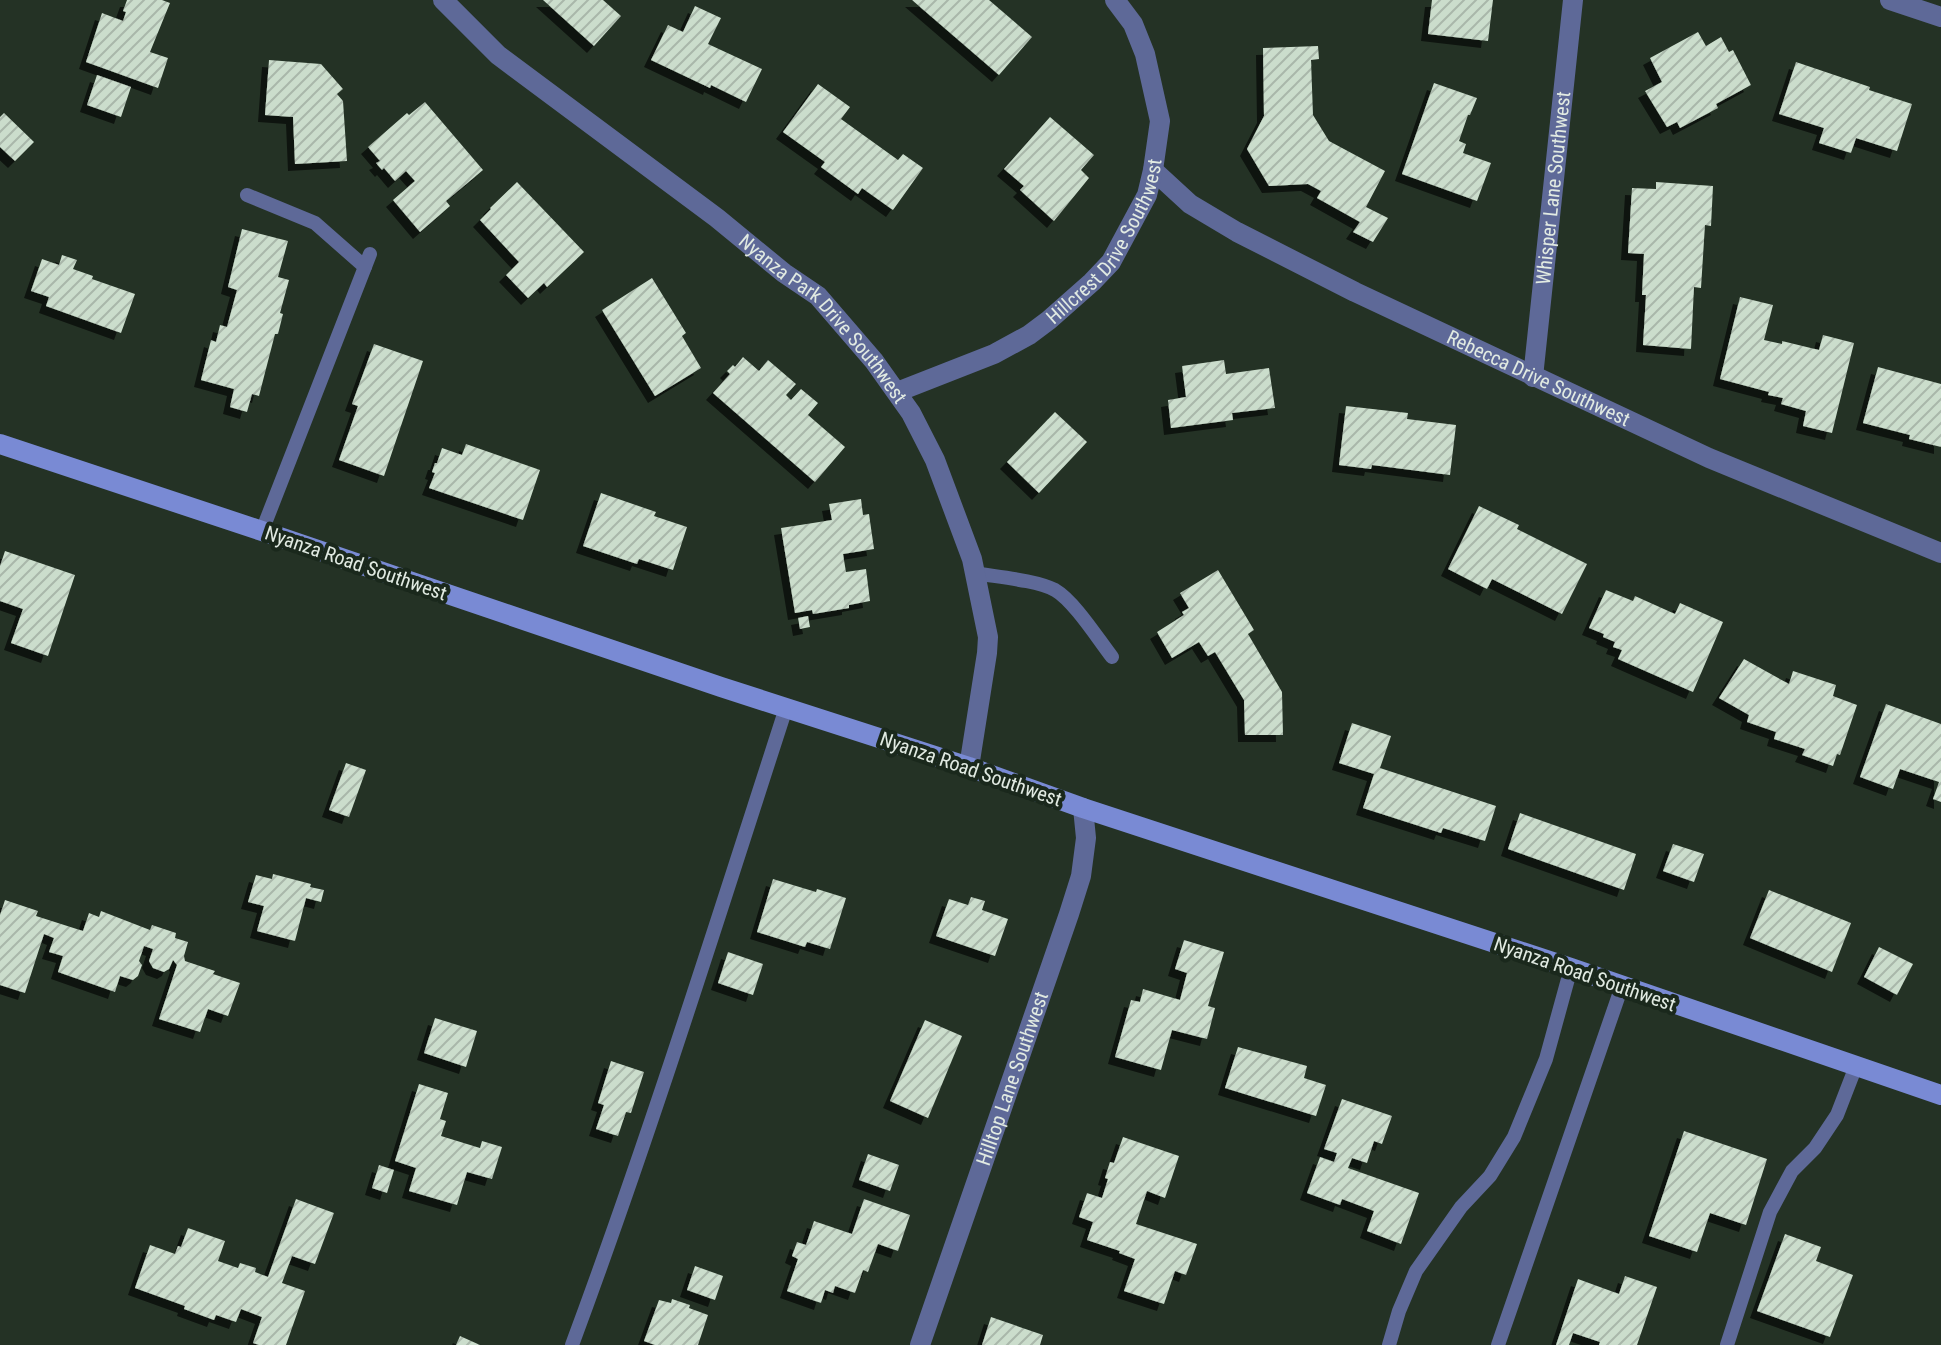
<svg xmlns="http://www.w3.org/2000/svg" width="1941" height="1345" viewBox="0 0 1941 1345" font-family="'Roboto Condensed',sans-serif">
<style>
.building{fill:url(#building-hatch);filter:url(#shadow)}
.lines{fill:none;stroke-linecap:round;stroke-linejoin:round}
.lane{stroke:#5e6998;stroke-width:14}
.street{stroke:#5e6998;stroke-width:20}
.secondary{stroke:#798ad4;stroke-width:20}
.labels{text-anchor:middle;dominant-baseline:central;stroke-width:8;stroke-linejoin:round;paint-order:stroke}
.street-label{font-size:20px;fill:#e1eae2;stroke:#1a281c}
</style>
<defs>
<pattern id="building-hatch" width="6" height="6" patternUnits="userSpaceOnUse" patternTransform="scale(2)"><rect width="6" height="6" fill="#cbddcc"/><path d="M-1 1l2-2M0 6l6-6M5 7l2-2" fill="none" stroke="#a9b7aa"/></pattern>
<filter id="shadow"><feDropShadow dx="-7" dy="7" stdDeviation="0" flood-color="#0009"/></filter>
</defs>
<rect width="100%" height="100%" fill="#243225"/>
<g class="building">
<polygon points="127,0 162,0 170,3 150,52 168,58 158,88 86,62 102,13 123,21 126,12 123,11"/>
<polygon points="543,0 603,0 621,16 594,46"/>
<polygon points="912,0 989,0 1032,37 999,75"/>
<polygon points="1432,0 1493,0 1488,41 1428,34"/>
<polygon points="695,6 721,18 708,44 762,69 746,102 711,85 710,88 651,60 668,25 683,32"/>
<polygon points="1698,32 1706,46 1721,37 1729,52 1733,50 1751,85 1716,104 1718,108 1680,128 1677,122 1667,127 1645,91 1662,82 1650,58"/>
<polygon points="1318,46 1319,59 1311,60 1313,115 1329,141 1385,171 1366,207 1388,218 1373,242 1353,232 1360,222 1317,198 1321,191 1308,184 1269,186 1247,149 1264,116 1263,48"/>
<polygon points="269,60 321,64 343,89 337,94 343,101 347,161 295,164 293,117 265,115"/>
<polygon points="1796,62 1870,87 1869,90 1912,104 1897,151 1856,138 1851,153 1819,143 1824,128 1779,114"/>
<polygon points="97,75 131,87 121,117 87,105"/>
<polygon points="1434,83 1477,98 1470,115 1468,115 1459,141 1466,144 1463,153 1491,163 1477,201 1402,174"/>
<polygon points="818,84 850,107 841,119 898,160 903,154 923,168 893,210 862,188 858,194 821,167 825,162 783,132"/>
<polygon points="425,102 483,170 446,201 450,206 420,232 393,200 415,181 406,171 395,181 384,168 382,170 376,163 380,161 368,147 407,113 409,115"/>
<polygon points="4,113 34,142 15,161 0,147 0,117"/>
<polygon points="1050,117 1094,155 1081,170 1089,178 1054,221 1020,190 1024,186 1004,169"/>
<polygon points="517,182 584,252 547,287 544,283 528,298 506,275 519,262 480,220 491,209 490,208"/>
<polygon points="1656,182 1713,186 1711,226 1705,225 1701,288 1694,287 1691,349 1643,345 1646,295 1642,295 1644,254 1628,253 1632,188 1656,189"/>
<polygon points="242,229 288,241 278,277 289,280 280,313 283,314 278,334 275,334 259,396 252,394 247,412 230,407 234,389 201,380 211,340 216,342 220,325 227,327 237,290 228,287"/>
<polygon points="62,255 77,260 73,269 93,276 92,279 135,294 121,333 46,306 49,297 31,291 42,259 59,265"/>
<polygon points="652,278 686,333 682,336 701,368 655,396 602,310"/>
<polygon points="1740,297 1773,305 1764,340 1782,344 1782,341 1819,350 1823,335 1854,343 1832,433 1803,426 1806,411 1781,404 1783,398 1768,395 1769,392 1720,379"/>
<polygon points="374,344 423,361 384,476 339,460 358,406 352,404"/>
<polygon points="743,357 759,371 768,360 796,384 786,395 791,400 801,389 818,403 808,415 845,447 815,482 713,393 730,374 727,371 733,365 735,367"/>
<polygon points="1224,360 1226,374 1269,368 1275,408 1232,413 1233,420 1171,428 1168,400 1186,397 1182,366"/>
<polygon points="1878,367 1941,384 1941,447 1909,439 1910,435 1863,423"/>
<polygon points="1346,406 1408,413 1407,419 1456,425 1450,475 1372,465 1371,469 1339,465"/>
<polygon points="1055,412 1087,442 1039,493 1007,462"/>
<polygon points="466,444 540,470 523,520 429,488 435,473 432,472 435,463 437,463 442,448 462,455"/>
<polygon points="601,493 656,512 654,516 687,527 673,570 639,559 637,564 583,546"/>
<polygon points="861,499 863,515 869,514 874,549 843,554 846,572 866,569 870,601 849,605 849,608 813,614 812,610 795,613 781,528 832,520 829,504"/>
<polygon points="1479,506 1519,525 1517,529 1587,564 1562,614 1492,579 1487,589 1448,569"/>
<polygon points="5,551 75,575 48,656 11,643 23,609 0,601 0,566"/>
<polygon points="1218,570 1254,630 1248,634 1282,692 1283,735 1245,735 1244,700 1215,652 1208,656 1199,642 1172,658 1157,632 1184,615 1182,612 1189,608 1180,593"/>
<polygon points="1606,590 1633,601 1635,596 1675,614 1680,603 1723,622 1693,692 1618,659 1622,650 1613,647 1615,642 1603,637 1604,634 1589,628"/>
<polygon points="808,616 810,627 800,629 798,618"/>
<polygon points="1744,659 1789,684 1793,671 1836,685 1833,696 1857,705 1840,755 1837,754 1833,766 1802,755 1805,749 1774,739 1776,732 1747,722 1749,715 1719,698"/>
<polygon points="1886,704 1941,724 1941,802 1933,799 1939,782 1900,769 1893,789 1860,777"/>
<polygon points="1352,723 1391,736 1380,768 1496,806 1485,841 1443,828 1441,833 1363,808 1374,774 1339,763"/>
<polygon points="346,763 366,770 349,817 329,810"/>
<polygon points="1520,813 1636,854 1624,890 1508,849"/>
<polygon points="1673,844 1704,854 1694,882 1663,871"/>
<polygon points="273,874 311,884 310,887 324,890 321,902 306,898 295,941 257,931 264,906 248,902 256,875 272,879"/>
<polygon points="773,879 816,892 817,889 846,898 830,949 807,942 805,947 757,932"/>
<polygon points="1769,890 1851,923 1832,972 1750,938"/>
<polygon points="971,897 985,901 982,910 1008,919 995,956 936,936 949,899 968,905"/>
<polygon points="5,900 38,911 36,916 83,931 89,913 99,917 101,911 150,930 152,925 176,933 175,938 188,942 184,956 185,961 215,971 213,974 240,983 228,1016 208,1009 200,1032 159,1019 177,965 173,960 169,969 164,972 153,968 149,961 153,949 144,946 139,961 142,965 138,976 133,980 120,976 115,992 58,972 63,956 49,952 54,938 44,934 25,993 0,985 0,915"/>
<polygon points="1184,940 1224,952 1208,1006 1215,1008 1207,1039 1172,1030 1161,1070 1115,1057 1131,1000 1140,1002 1143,989 1180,1000 1187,973 1175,969"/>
<polygon points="1879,947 1913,964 1897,995 1864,977"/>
<polygon points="728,952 763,964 753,995 718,983"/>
<polygon points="435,1018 477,1031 466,1067 424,1053"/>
<polygon points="925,1020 962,1036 928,1118 890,1101"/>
<polygon points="1238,1047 1307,1066 1304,1078 1326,1085 1316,1116 1225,1088"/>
<polygon points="611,1061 644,1072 631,1113 626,1112 618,1136 596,1129 604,1105 598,1103"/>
<polygon points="419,1084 448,1093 440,1119 446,1121 441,1136 480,1148 482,1141 502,1147 492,1179 467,1172 457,1205 409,1191 416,1168 395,1161"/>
<polygon points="1342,1099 1392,1116 1382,1144 1374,1141 1367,1163 1352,1158 1348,1168 1419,1193 1401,1244 1367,1231 1374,1211 1342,1199 1340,1205 1307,1193 1320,1157 1334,1162 1337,1153 1324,1149"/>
<polygon points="1684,1131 1767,1159 1746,1225 1710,1213 1697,1252 1649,1236"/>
<polygon points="1123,1137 1179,1156 1165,1198 1147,1191 1136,1224 1197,1244 1186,1275 1175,1271 1164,1304 1124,1291 1135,1259 1119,1253 1120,1251 1087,1240 1093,1222 1079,1217 1087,1193 1102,1198 1108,1179 1105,1178 1110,1162 1114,1163"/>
<polygon points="868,1154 899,1165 890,1191 859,1180"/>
<polygon points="379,1165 394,1170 387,1193 372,1188"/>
<polygon points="296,1199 334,1213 315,1264 292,1256 282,1283 305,1291 286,1345 259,1345 253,1343 262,1317 241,1309 236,1322 216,1315 214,1320 184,1309 185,1306 135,1288 150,1245 175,1254 178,1246 181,1247 188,1228 225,1241 218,1261 238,1268 240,1263 256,1268 255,1272 268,1277"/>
<polygon points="864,1199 910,1215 898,1251 878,1244 868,1272 863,1270 855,1293 835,1286 833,1293 825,1290 821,1303 787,1291 798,1259 792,1256 797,1242 806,1245 814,1221 852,1234"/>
<polygon points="1785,1234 1821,1247 1816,1261 1853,1275 1830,1337 1757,1311"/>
<polygon points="695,1266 723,1276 715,1300 687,1290"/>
<polygon points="1625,1276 1657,1287 1637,1345 1599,1345 1600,1342 1573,1333 1569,1345 1556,1345 1578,1279 1619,1294"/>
<polygon points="672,1299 690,1305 689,1308 708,1315 698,1345 655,1345 644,1341 659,1300 671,1303"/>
<polygon points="991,1317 1043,1335 1040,1345 982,1345"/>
<polygon points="460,1336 480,1345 456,1345"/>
</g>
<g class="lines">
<g class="lane">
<polyline points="247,195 315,223 365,267"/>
<polyline points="262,531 370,254"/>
<path d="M974,573C997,577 1036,580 1055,590C1074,601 1098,639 1112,657"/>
<path d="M572,1345C650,1135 717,921 786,708"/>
<polyline points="1389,1345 1399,1311 1416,1271 1461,1207 1490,1176 1514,1137 1546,1059 1571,968"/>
<polyline points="1498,1345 1622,986"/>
<polyline points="1727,1345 1770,1212 1792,1171 1815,1148 1837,1115 1856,1066"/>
</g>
<g class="street">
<path id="s1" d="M443,0L498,55L717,218L784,273L818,296L874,361L911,413L935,460L972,559L988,637L987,653L969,767"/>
<polyline points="1890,0 1941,17"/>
<path id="s2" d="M1153,170L1190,204L1237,232L1355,292L1709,458L1941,553"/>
<path id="s3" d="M1533,377L1573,0"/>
<path id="s4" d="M897,392L994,354L1029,335L1049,320L1092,282L1111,262L1147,195L1153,170L1160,121L1145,54L1133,24L1115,0"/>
<path id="s5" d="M920,1345L1069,914L1081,876L1086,838L1083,808"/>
</g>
<polyline class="secondary" points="0,444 262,531 721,687 969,767 1083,808 1571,968 1941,1095"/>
</g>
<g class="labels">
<g class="street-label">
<text stroke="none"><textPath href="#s3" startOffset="190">Whisper Lane Southwest</textPath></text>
<text stroke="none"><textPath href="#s4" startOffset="268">Hillcrest Drive Southwest</textPath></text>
<text stroke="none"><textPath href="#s1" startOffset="498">Nyanza Park Drive Southwest</textPath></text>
<text stroke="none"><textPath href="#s2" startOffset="440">Rebecca Drive Southwest</textPath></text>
<text transform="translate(356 563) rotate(19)">Nyanza Road Southwest</text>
<text transform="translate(971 769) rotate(19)">Nyanza Road Southwest</text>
<text transform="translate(1585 974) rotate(19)">Nyanza Road Southwest</text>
<text stroke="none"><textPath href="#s5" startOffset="282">Hilltop Lane Southwest</textPath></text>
</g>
</g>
</svg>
